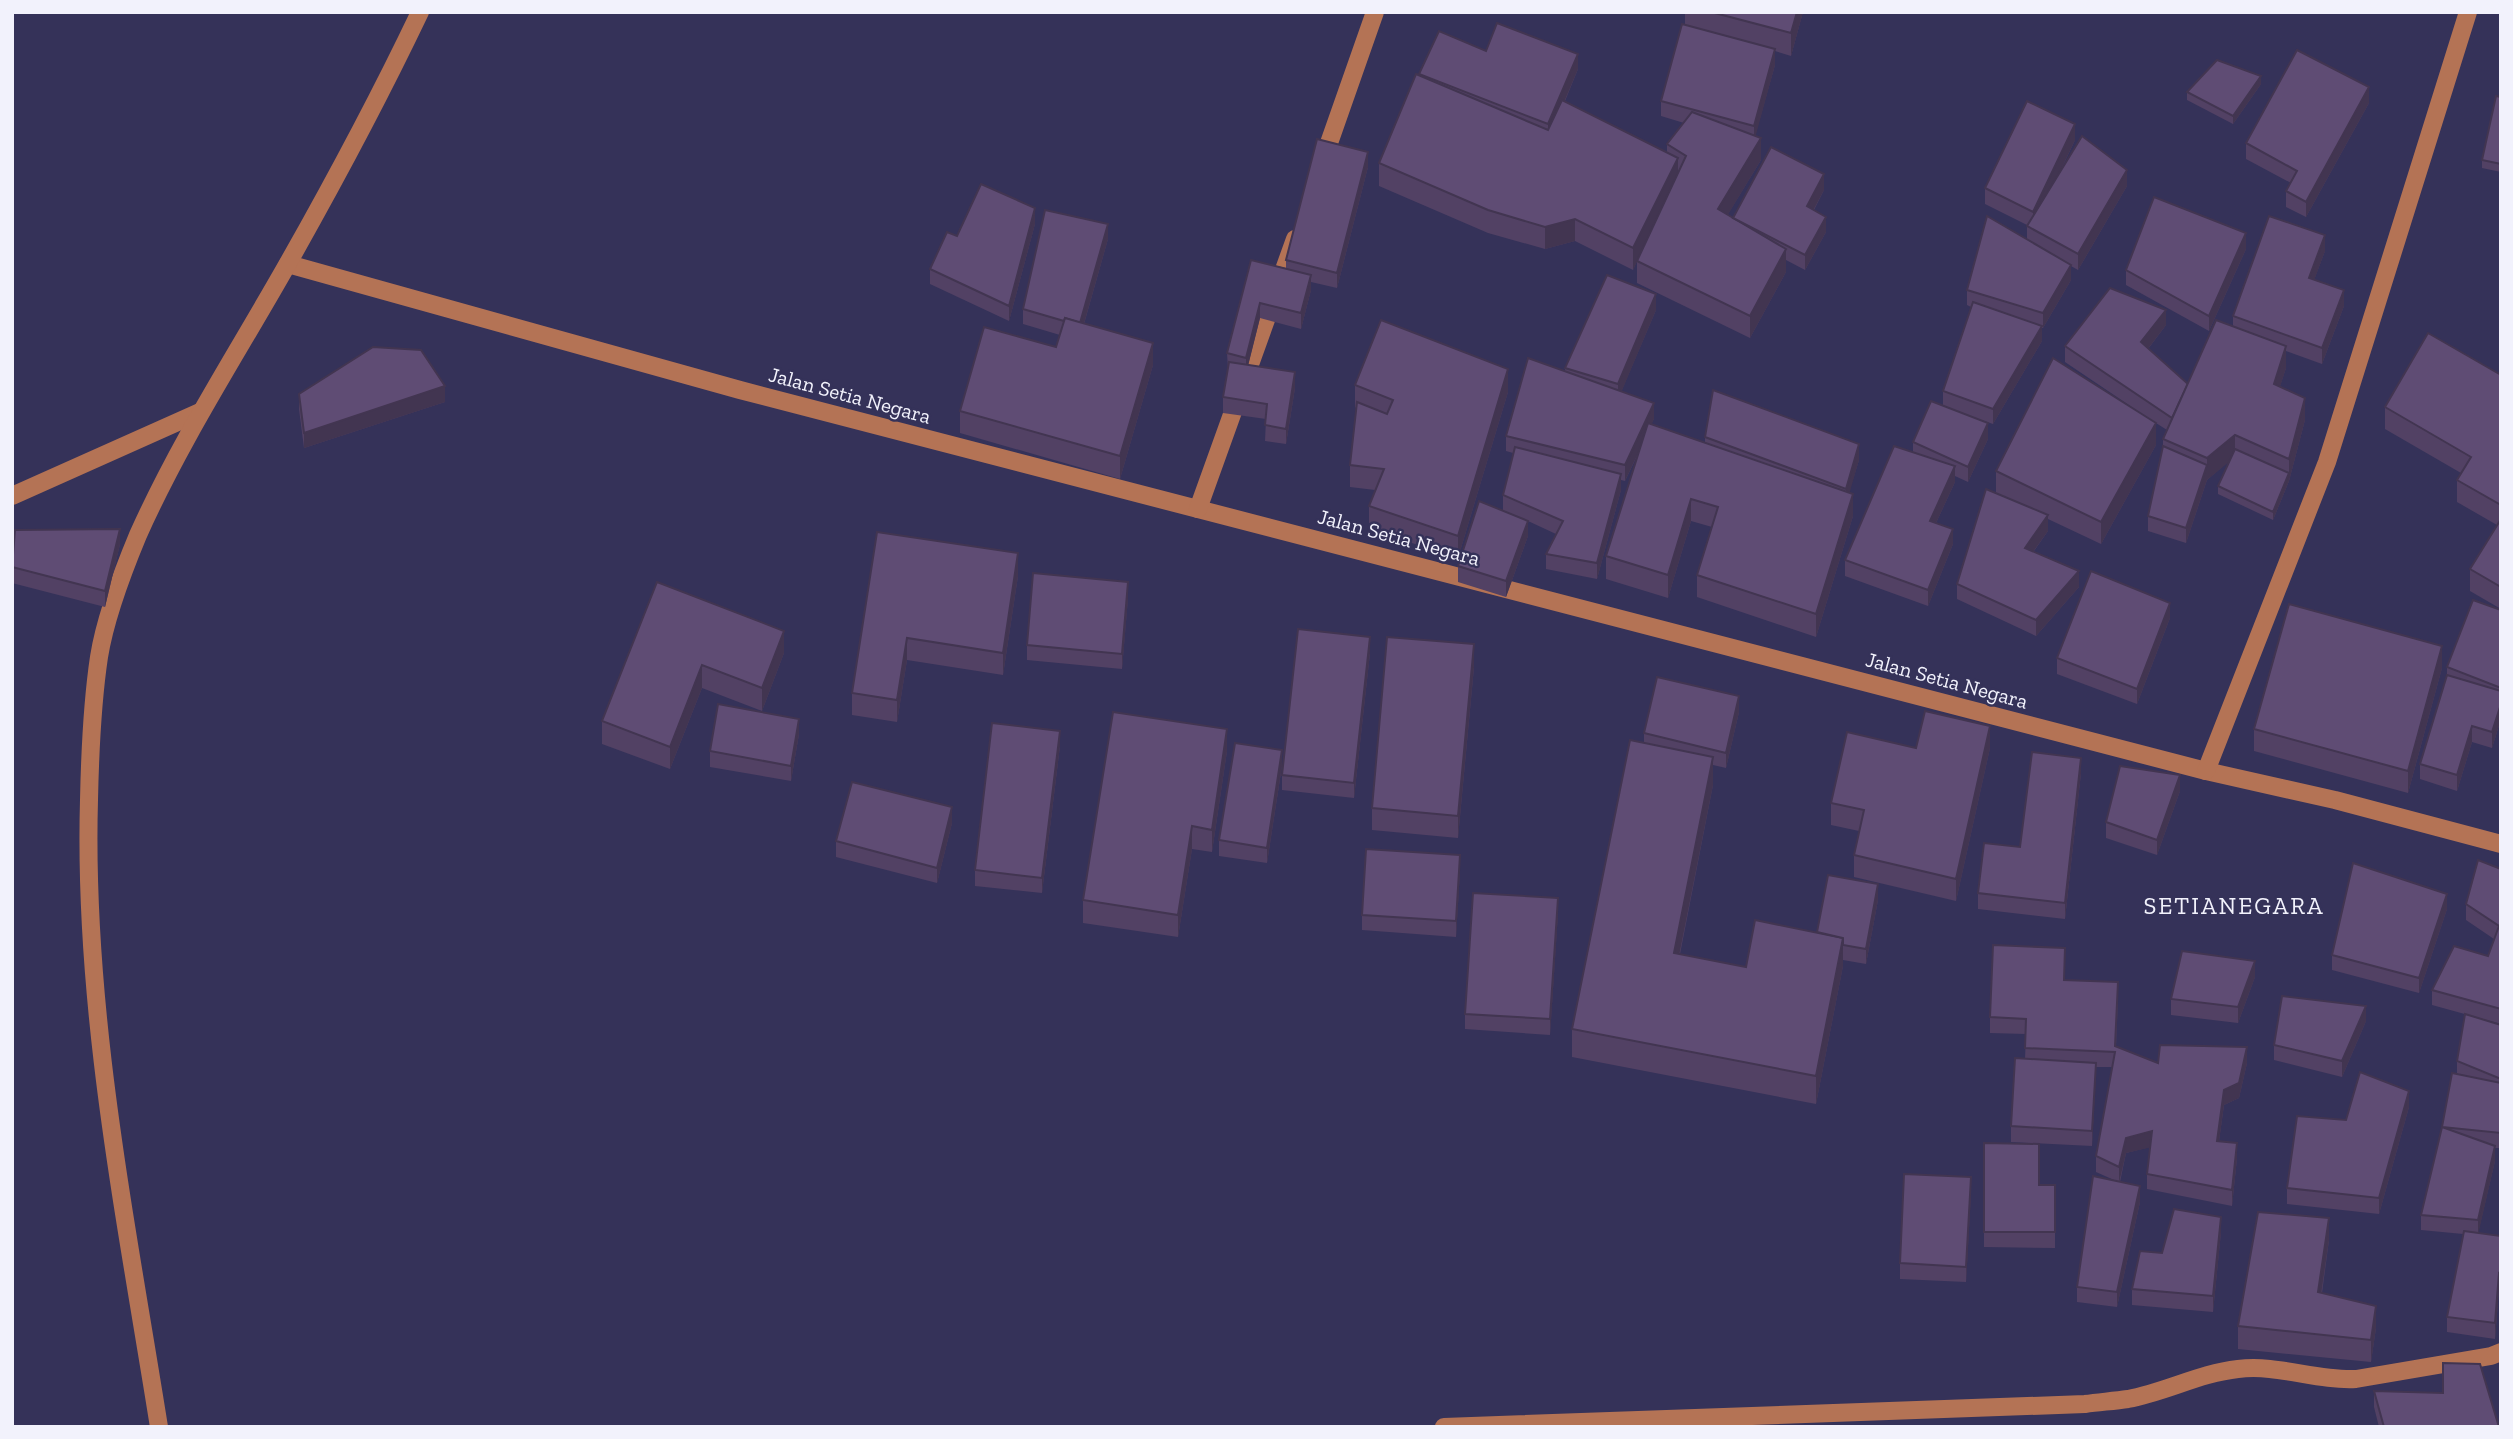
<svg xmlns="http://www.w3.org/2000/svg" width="2513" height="1439" viewBox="0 0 2513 1439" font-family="'Zilla Slab',serif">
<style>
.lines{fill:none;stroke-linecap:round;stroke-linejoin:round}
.minor{stroke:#b47355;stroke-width:18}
.wall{fill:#524164}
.shaded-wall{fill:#423551}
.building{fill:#5f4c74;stroke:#423551;stroke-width:2}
.labels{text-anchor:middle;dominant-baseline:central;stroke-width:5;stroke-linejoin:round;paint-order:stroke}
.street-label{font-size:21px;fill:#f2f2fc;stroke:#353259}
.quarter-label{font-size:24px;letter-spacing:2px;fill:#f2f2fc;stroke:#353259}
</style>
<rect width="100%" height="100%" fill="#353259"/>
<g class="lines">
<g class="minor">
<polyline points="1322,163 1375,12"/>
<polyline points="288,264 740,390 2206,771 2335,800 2501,844"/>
<polyline points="12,496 200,412"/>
<polyline points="1198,509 1295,239"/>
<polyline points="2206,771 2327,462 2468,12"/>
<path d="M159,1427C126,1219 83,1010 89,800C90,752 92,704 99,657C105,619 123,571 138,535C180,441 236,355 287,265C334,182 379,98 420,12"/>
<path d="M1444,1427L2085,1404C2100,1402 2114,1401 2128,1399C2166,1392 2200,1373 2238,1369C2278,1364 2316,1381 2356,1379L2491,1356L2501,1352"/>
</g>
</g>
<g class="wall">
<polygon points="1685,12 1803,12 1791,56 1775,51 1775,65 1755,136 1761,160 1728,214 1733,218 1824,190 1814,210 1826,232 1805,270 1786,260 1786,272 1750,338 1637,283 1637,261 1633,270 1575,241 1545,249 1488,233 1379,186 1379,163 1419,74 1486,51 1578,69 1565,101 1667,153 1667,144 1684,123 1661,116 1661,101 1685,25"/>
<polygon points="2261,84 2233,124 2187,100 2187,92"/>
<polygon points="2501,97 2501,172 2482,168 2482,160"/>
<polygon points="2369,103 2306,217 2286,207 2286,191 2291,183 2246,159 2246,143"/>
<polygon points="2075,140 2060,172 2127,186 2078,270 2071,266 2071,280 2043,328 2042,328 2042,341 1993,424 1975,418 1988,439 1968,482 1955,476 1955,482 1936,523 1953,544 1928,606 1845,576 1845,560 1913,452 1913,442 1943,405 1943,391 1971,307 1967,305 1967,290 2027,239 2027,225 1985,204 1985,188"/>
<polygon points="1368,167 1337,288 1311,282 1311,290 1301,329 1260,318 1248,365 1295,388 1286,444 1265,441 1266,419 1223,413 1223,397 1228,369 1227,353 1251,260 1286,268 1286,260"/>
<polygon points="1035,224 1009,321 930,284 930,269 957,236"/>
<polygon points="1108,239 1084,324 1153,365 1120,479 960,433 960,411 1056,347 1060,335 1023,324 1023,309"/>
<polygon points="2246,249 2209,331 2126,285 2126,270"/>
<polygon points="2325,251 2314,280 2344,306 2322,364 2286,351 2286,368 2280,386 2305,420 2289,481 2273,520 2218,494 2218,486 2229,461 2207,480 2186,543 2148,531 2148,516 2163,446 2163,439 2167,430 2156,423 2156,445 2101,544 2048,519 2048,531 2034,551 2079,587 2036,636 1957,599 1957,584 1996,493 1996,471 2154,422 2065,362 2065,346 2166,325 2148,349 2188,384 2233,326 2233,316"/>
<polygon points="1656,310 1621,392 1654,419 1651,424 1705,443 1705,437 1859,460 1849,492 1853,516 1816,637 1697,597 1697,575 1712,527 1691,521 1668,598 1606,579 1606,556 1639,452 1625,481 1621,480 1621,490 1597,579 1546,569 1546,554 1556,534 1528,521 1528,536 1506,597 1458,582 1458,566 1503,510 1503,495 1513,453 1506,451 1506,436 1565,372 1565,368"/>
<polygon points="2501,375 2501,609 2470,591 2470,569 2497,525 2457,502 2457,480 2461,473 2385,429 2385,407"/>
<polygon points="1355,385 1508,392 1458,558 1369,529 1369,506 1375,490 1350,487 1350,465 1356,408 1355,407"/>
<polygon points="299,394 445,402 304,448 299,409"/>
<polygon points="877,532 1018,576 1003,675 907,660 897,722 852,715 852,693"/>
<polygon points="120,544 105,607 12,583 12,558"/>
<polygon points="657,582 784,653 762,711 702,688 670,769 602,744 602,721"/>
<polygon points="1128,598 1122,669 1027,660 1027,645"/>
<polygon points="2501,610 2501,719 2492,748 2472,742 2457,791 2420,779 2420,764 2447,675 2447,667"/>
<polygon points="2170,618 2137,704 2057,674 2057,658"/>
<polygon points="1370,653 1354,798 1282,790 1282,775"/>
<polygon points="1474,667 1458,838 1372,830 1372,808"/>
<polygon points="2442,668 2408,793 2254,751 2254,729"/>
<polygon points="1739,712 1726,768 1713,765 1713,785 1680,954 1746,967 1817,932 1878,900 1866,964 1843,960 1843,966 1816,1104 1572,1057 1572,1029 1644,742 1644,733"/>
<polygon points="799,734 791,781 710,767 710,751"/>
<polygon points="1060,746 1042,893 975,886 975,870"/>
<polygon points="1916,748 1990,748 1956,901 1854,877 1854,855 1859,831 1831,825 1831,803"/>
<polygon points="1227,751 1212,852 1192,849 1178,937 1083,923 1083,900"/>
<polygon points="1282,766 1267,863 1219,856 1219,840"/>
<polygon points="2081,773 2065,919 1978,909 1978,893 2020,847"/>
<polygon points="2180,791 2157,855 2106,838 2106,822"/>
<polygon points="952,823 937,883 836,857 836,841"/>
<polygon points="2501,869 2501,1024 2432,1005 2432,990 2488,956 2494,939 2466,920 2466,904"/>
<polygon points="1460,871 1456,937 1362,930 1362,915"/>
<polygon points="2447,909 2419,993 2332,970 2332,955"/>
<polygon points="1558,913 1550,1035 1465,1029 1465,1014"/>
<polygon points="2255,977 2238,1023 2171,1015 2171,999"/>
<polygon points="2064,980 2118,998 2116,1047 2158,1063 2247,1063 2239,1098 2224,1105 2219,1141 2237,1158 2232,1206 2147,1189 2147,1174 2150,1147 2126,1153 2120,1182 2140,1202 2117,1307 2077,1302 2077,1287 2114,1180 2096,1172 2096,1156 2112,1067 2096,1067 2092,1146 2011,1142 2011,1126 2025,1059 2026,1034 1990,1033 1990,1017"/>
<polygon points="2366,1021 2342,1077 2274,1060 2274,1045"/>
<polygon points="2501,1025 2501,1148 2495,1148 2495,1161 2478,1233 2501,1236 2501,1289 2499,1289 2495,1339 2447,1332 2447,1317 2463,1234 2421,1230 2421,1215 2457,1074 2457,1061"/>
<polygon points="2409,1107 2379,1214 2287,1204 2287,1188 2346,1120"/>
<polygon points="1984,1143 2039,1185 2055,1185 2055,1248 1984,1247"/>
<polygon points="1971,1193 1966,1282 1900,1279 1900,1263"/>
<polygon points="2221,1232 2213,1312 2132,1305 2132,1289 2162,1253"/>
<polygon points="2329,1240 2322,1293 2376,1328 2371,1362 2238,1349 2238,1326"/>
<polygon points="2374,1391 2499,1427 2379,1427 2374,1407"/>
</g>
<g class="shaded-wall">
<polygon points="1797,12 1803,12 1791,56 1791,33"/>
<polygon points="1775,49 1775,65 1754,142 1754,126"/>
<polygon points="1578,54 1578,69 1548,140 1548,124"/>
<polygon points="2261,76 2261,84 2233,124 2233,116"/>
<polygon points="2369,87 2369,103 2306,217 2306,202"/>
<polygon points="2075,124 2075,140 2033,228 2033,212"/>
<polygon points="1761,138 1761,160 1718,231 1718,209"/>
<polygon points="1368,152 1368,167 1337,288 1337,273"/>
<polygon points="1678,158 1678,180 1633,270 1633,248"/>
<polygon points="2127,170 2127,186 2078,270 2078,254"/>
<polygon points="1824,174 1824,190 1807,222 1807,206"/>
<polygon points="1035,208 1035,224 1009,321 1009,306"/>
<polygon points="1826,217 1826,232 1805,270 1805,255"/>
<polygon points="1575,219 1575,241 1545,249 1545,227"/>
<polygon points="1108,224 1108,239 1079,341 1079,326"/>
<polygon points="2246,233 2246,249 2209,331 2209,316"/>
<polygon points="2325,235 2325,251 2309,294 2309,278"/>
<polygon points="1786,249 1786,272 1750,338 1750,316"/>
<polygon points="2071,265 2071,280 2043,328 2043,313"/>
<polygon points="1311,275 1311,290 1301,329 1301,313"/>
<polygon points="2344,290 2344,306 2322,364 2322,348"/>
<polygon points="1656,294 1656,310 1618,400 1618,384"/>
<polygon points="1260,303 1260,318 1246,374 1246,358"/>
<polygon points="2166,310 2166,325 2141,358 2141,342"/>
<polygon points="2042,326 2042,341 1993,424 1993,409"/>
<polygon points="1153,343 1153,365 1120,479 1120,456"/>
<polygon points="2286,346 2286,368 2274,406 2274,384"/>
<polygon points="1508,369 1508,392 1458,558 1458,536"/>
<polygon points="1295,372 1295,388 1286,444 1286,429"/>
<polygon points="445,386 445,402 304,448 304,433"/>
<polygon points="2305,398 2305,420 2289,481 2273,520 2273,512 2289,473 2289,459"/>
<polygon points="1654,403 1654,419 1625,481 1625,465"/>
<polygon points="1988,423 1988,439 1968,482 1968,467"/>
<polygon points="2156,423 2156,445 2101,544 2101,522"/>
<polygon points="2235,435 2235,457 2207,480 2186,543 2186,528 2207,465 2207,458"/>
<polygon points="1859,444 1859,460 1846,505 1846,489"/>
<polygon points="1955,466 1955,482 1930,536 1930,521"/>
<polygon points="1621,474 1621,490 1597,579 1597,563"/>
<polygon points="1853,494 1853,516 1816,637 1816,614"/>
<polygon points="1691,499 1691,521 1668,598 1668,575"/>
<polygon points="2048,515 2048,531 2025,563 2025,548"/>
<polygon points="1528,521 1528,536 1506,597 1506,581"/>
<polygon points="120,529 120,544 105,607 105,591"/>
<polygon points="1953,529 1953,544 1928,606 1928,590"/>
<polygon points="1018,553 1018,576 1003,675 1003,653"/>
<polygon points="2079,571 2079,587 2036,636 2036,620"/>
<polygon points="1128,582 1128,598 1122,669 1122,654"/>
<polygon points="2170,603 2170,618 2137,704 2137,689"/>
<polygon points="784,631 784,653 762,711 762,688"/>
<polygon points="1370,637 1370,653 1354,798 1354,783"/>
<polygon points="907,638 907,660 897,722 897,700"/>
<polygon points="1474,644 1474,667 1458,838 1458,816"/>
<polygon points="2442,646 2442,668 2408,793 2408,771"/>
<polygon points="702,665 702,688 670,769 670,747"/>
<polygon points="1739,696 1739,712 1726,768 1726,753"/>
<polygon points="2501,704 2501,719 2492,748 2492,732"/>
<polygon points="799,719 799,734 791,781 791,766"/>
<polygon points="1990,726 1990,748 1956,901 1956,879"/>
<polygon points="2472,726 2472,742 2457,791 2457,775"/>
<polygon points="1227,729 1227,751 1212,852 1212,830"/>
<polygon points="1060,731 1060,746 1042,893 1042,878"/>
<polygon points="1282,750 1282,766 1267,863 1267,848"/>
<polygon points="1713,757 1713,785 1674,981 1674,953"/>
<polygon points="2081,758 2081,773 2065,919 2065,903"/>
<polygon points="2180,775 2180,791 2157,855 2157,840"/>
<polygon points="952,807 952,823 937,883 937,868"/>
<polygon points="1192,826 1192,849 1178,937 1178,915"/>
<polygon points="1460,855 1460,871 1456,937 1456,921"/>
<polygon points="1878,884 1878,900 1866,964 1866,949"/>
<polygon points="2447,894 2447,909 2419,993 2419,978"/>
<polygon points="1558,898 1558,913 1550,1035 1550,1019"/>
<polygon points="1843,938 1843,966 1816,1104 1816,1076"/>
<polygon points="2255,961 2255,977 2238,1023 2238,1007"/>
<polygon points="2366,1006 2366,1021 2342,1077 2342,1061"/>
<polygon points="2247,1047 2247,1063 2239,1098 2224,1105 2217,1157 2217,1141 2224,1090"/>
<polygon points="2096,1063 2096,1079 2092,1146 2092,1131"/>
<polygon points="2409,1091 2409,1107 2379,1214 2379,1198"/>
<polygon points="2152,1131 2152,1147 2126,1153 2119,1183 2119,1167 2126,1138"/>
<polygon points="2237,1143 2237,1158 2232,1206 2232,1190"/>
<polygon points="2495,1146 2495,1161 2478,1235 2478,1220"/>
<polygon points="1971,1177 1971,1193 1966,1282 1966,1267"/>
<polygon points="2140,1186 2140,1202 2117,1307 2117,1292"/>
<polygon points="2221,1217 2221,1232 2213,1312 2213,1296"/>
<polygon points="2329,1218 2329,1240 2318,1315 2318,1292"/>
<polygon points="2499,1273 2499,1289 2495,1339 2495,1323"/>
<polygon points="2376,1306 2376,1328 2371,1362 2371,1340"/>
</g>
<g class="building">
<polygon points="1711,12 1797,12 1791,33"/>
<polygon points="1497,23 1578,54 1548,124 1419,74 1439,31 1486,51"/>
<polygon points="1682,24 1775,49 1754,126 1661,101"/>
<polygon points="2297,50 2369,87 2306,202 2286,191 2297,171 2246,143"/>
<polygon points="2217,60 2261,76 2233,116 2187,92"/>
<polygon points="1416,74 1548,130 1562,100 1678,158 1633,248 1575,219 1545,227 1488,210 1379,163"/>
<polygon points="2496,96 2501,97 2501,164 2482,160"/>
<polygon points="2027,101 2075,124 2033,212 1985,188"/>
<polygon points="1692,112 1761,138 1718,209 1786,249 1750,316 1637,261 1686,156 1667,144"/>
<polygon points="2082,136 2127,170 2078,254 2027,226"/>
<polygon points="1317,139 1368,152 1337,273 1286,260"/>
<polygon points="1771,147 1824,174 1807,206 1826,217 1805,255 1733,218"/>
<polygon points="981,184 1035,208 1009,306 930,269 947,232 957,236"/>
<polygon points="2154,197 2246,233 2209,316 2126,270"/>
<polygon points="1045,210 1108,224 1080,323 1065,318 1064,321 1023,309"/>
<polygon points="1987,216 2071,265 2043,313 1967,290"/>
<polygon points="2269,216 2325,235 2309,278 2344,290 2322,348 2233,316"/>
<polygon points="1251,260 1311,275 1301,313 1260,303 1246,358 1227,353"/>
<polygon points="1607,275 1656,294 1618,384 1565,368"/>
<polygon points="2110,288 2166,310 2141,342 2188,384 2172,418 2065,346"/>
<polygon points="1973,302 2042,326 1993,409 1943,391"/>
<polygon points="1065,318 1153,343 1120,456 960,411 984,327 1056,347"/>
<polygon points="1381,320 1508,369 1458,536 1369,506 1384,469 1350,465 1357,402 1387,414 1393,400 1355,385"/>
<polygon points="2216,320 2286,346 2274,384 2305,398 2289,459 2235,435 2207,458 2163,439"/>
<polygon points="2428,333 2501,375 2501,505 2457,480 2471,457 2385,407"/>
<polygon points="373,347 421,350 445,386 304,433 299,394"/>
<polygon points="1528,358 1654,403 1625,465 1506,436"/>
<polygon points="2053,358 2156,423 2101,522 1996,471"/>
<polygon points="1229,362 1295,372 1286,429 1265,425 1267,404 1223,397"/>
<polygon points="1713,390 1859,444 1846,489 1705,437"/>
<polygon points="1931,401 1988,423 1968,467 1913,442"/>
<polygon points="1648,423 1853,494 1816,614 1697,575 1718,507 1691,499 1668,575 1606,556"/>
<polygon points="1894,446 1955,466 1930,521 1953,529 1928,590 1845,560"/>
<polygon points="2163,446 2207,465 2186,528 2148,516"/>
<polygon points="1515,447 1621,474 1597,563 1546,554 1563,521 1503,495"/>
<polygon points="2235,449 2289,473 2273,512 2218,486"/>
<polygon points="1986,489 2048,515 2025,548 2079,571 2036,620 1957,584"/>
<polygon points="1479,501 1528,521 1506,581 1458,566"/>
<polygon points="2501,519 2501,587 2470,569"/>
<polygon points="120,529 105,591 12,567 15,530"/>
<polygon points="877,532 1018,553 1003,653 907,638 897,700 852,693"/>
<polygon points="2091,571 2170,603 2137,689 2057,658"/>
<polygon points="1033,573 1128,582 1122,654 1027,645"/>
<polygon points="657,582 784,631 762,688 702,665 670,747 602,721"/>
<polygon points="2473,600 2501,610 2501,688 2447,667"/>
<polygon points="2289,604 2442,646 2408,771 2254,729"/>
<polygon points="1298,629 1370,637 1354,783 1282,775"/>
<polygon points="1387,637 1474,644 1458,816 1372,808"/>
<polygon points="2447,675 2501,691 2501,704 2492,732 2472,726 2457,775 2420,764"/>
<polygon points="1657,677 1739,696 1726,753 1644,733"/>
<polygon points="718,704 799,719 791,766 710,751"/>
<polygon points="1925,711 1990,726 1956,879 1854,855 1864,810 1831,803 1847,732 1916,748"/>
<polygon points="1113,712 1227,729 1212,830 1192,826 1178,915 1083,900"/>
<polygon points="992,723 1060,731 1042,878 975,870"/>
<polygon points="1630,740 1713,757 1674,953 1746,967 1755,920 1843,938 1816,1076 1572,1029"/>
<polygon points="1235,743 1282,750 1267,848 1219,840"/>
<polygon points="2032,752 2081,758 2065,903 1978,893 1984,843 2020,847"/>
<polygon points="2120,766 2180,775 2157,840 2106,822"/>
<polygon points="852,782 952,807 937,868 836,841"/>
<polygon points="1366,849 1460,855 1456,921 1362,915"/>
<polygon points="2478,860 2501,869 2501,1009 2432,990 2454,946 2488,956 2499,926 2466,904"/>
<polygon points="2353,863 2447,894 2419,978 2332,955"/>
<polygon points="1828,875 1878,884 1866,949 1843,945 1843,938 1817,932"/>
<polygon points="1473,893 1558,898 1550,1019 1465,1014"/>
<polygon points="1993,945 2065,948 2064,980 2118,982 2115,1046 2158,1063 2160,1045 2247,1047 2239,1083 2224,1090 2217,1141 2237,1143 2232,1190 2147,1174 2152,1131 2126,1138 2119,1167 2096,1156 2115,1052 2025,1048 2026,1019 1990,1017"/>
<polygon points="2182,951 2255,961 2238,1007 2171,999"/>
<polygon points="2282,996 2366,1006 2342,1061 2274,1045"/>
<polygon points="2465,1014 2501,1025 2501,1079 2457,1061"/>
<polygon points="2015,1058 2096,1063 2092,1131 2011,1126"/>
<polygon points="2360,1072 2409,1091 2379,1198 2287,1188 2297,1116 2346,1120"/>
<polygon points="2452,1073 2501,1083 2501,1133 2442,1127 2495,1146 2478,1220 2421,1215 2442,1127"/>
<polygon points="1984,1143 2039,1144 2039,1185 2055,1185 2055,1232 1984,1232"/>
<polygon points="1904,1174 1971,1177 1966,1267 1900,1263"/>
<polygon points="2093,1176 2140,1186 2117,1292 2077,1287"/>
<polygon points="2174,1209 2221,1217 2213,1296 2132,1289 2140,1251 2162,1253"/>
<polygon points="2258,1212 2329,1218 2318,1292 2376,1306 2371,1340 2238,1326"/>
<polygon points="2464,1231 2501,1236 2501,1274 2499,1273 2495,1323 2447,1317"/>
<polygon points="2443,1363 2480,1364 2499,1427 2384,1427 2374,1391 2443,1393"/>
</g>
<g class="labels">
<g class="street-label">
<text transform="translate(850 395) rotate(15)">Jalan Setia Negara</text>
<text transform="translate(1399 537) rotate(15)">Jalan Setia Negara</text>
<text transform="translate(1947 680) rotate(15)">Jalan Setia Negara</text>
</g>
<g class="quarter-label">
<text x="2234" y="905">SETIANEGARA</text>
</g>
</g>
<rect width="2513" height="1439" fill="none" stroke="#f2f2fc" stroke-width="28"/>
</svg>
